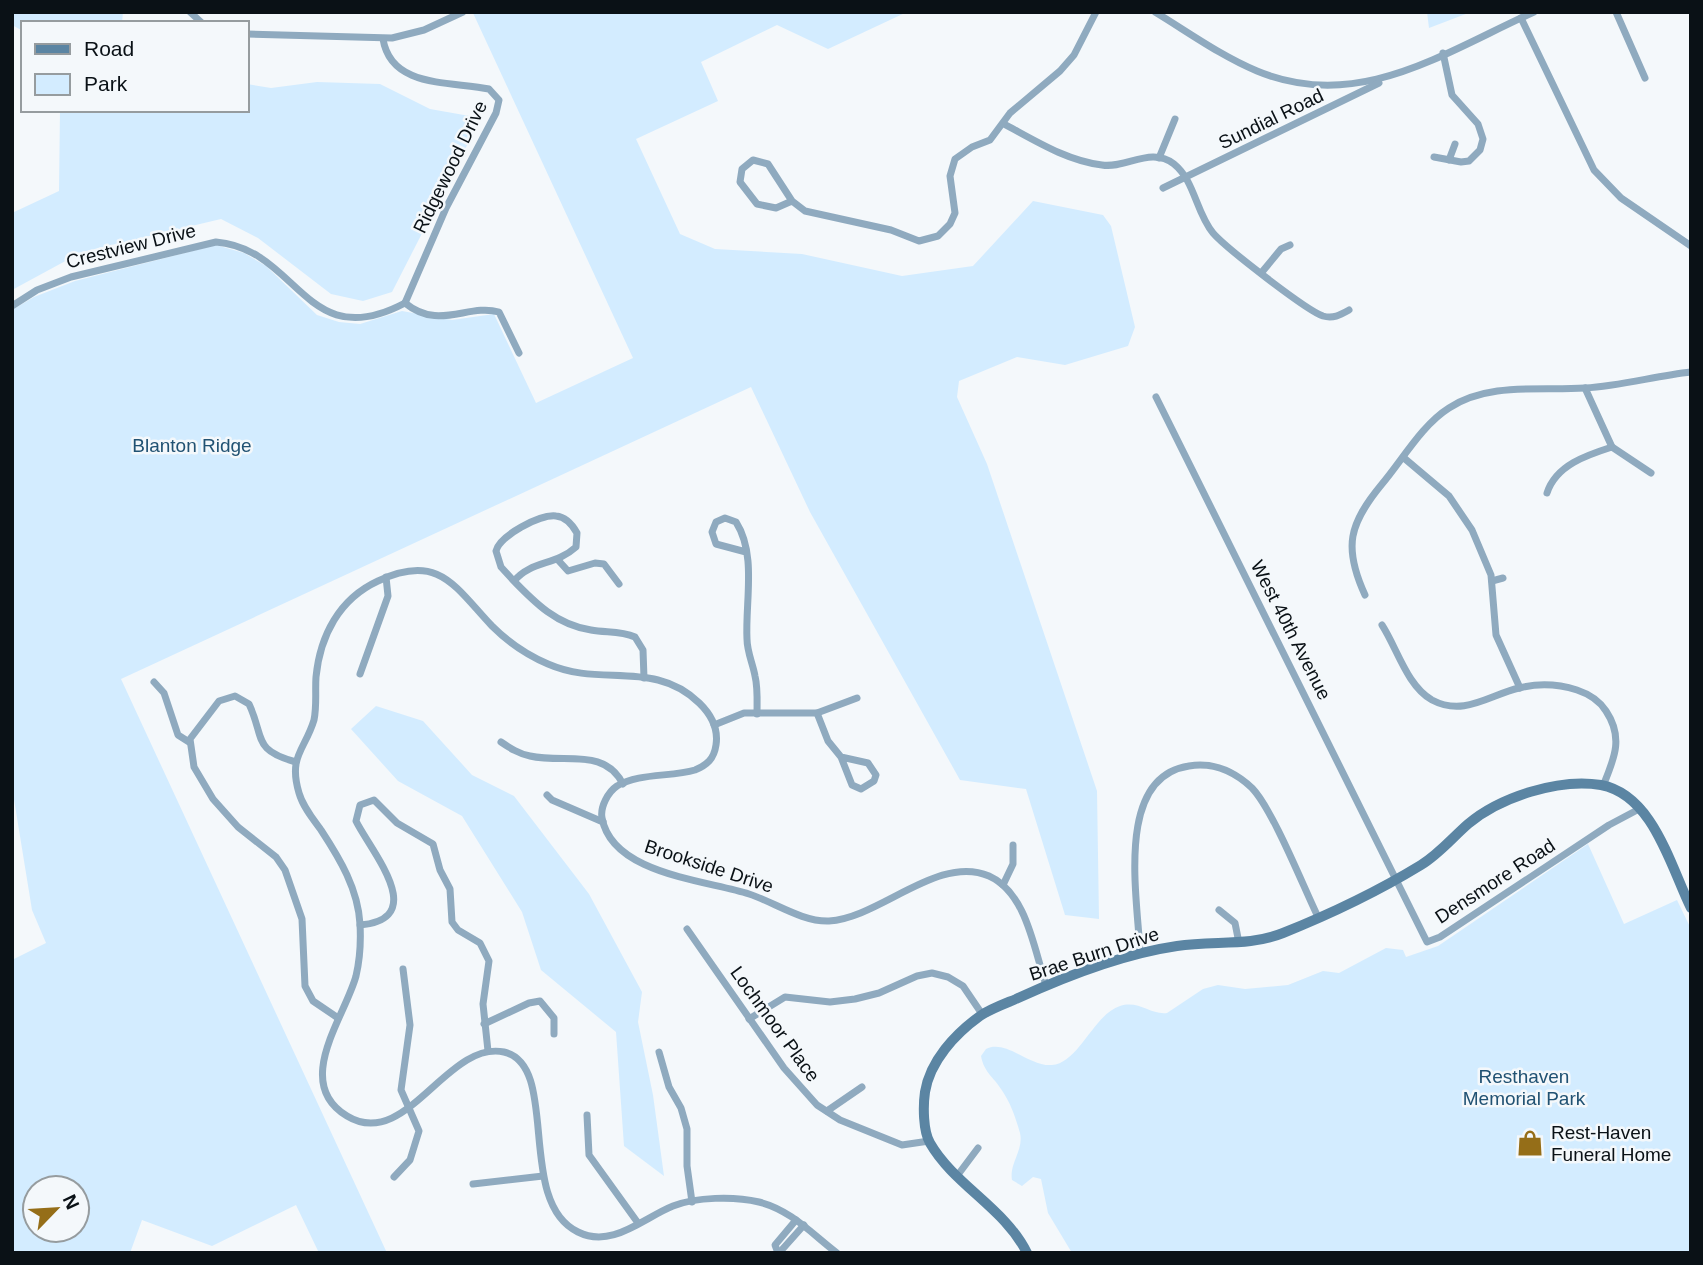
<svg xmlns="http://www.w3.org/2000/svg" width="1703" height="1265" viewBox="0 0 1703 1265" font-family="Helvetica,sans-serif">
<style>
.green{fill:#d3ecff;fill-rule:evenodd}
.lines{fill:none;stroke-linecap:round;stroke-linejoin:round}
.street{stroke:#8faabf;stroke-width:7}
.secondary{stroke:#5b85a3;stroke-width:10}
.labels{text-anchor:middle;dominant-baseline:central;stroke-width:5;stroke-linejoin:round;paint-order:stroke}
.street-label{font-size:19px;fill:#0a1116;stroke:#f4f8fb}
.park-label{font-size:19px;fill:#215273;stroke:#f4f8fb}
.poi-label{font-size:19px;fill:#0a1116;stroke:#f4f8fb;text-anchor:start}
</style>
<rect width="100%" height="100%" fill="#f4f8fb"/>
<g class="green">
<polygon points="12,12 123,12 122,23 23,23 23,31 12,25"/>
<path d="M907,12L828,49L777,25L701,62L718,101L636,139L680,234L715,249L802,254L902,276L973,266L1033,201L1103,215L1111,226L1135,327L1128,346L1065,365L1017,357L959,381L957,397L987,464L1097,791L1099,919L1065,915L1026,789L960,780L810,512L751,387L121,679L387,1253H319L296,1205L212,1246L142,1220L130,1253H12V960L46,943L32,910L12,787V310L34,297L75,281L216,245L244,253L266,266L317,315L339,322L360,324L402,311L452,320L494,314L536,403L633,358L473,13ZM35,1188H77V1230H35Z"/>
<polygon points="1427,12 1471,12 1429,28"/>
<polygon points="317,82 380,84 430,109 481,118 392,292 363,301 331,294 258,238 221,219 82,252 12,290 12,213 59,191 60,110 247,110 247,84 271,88"/>
<polygon points="376,706 423,721 472,775 514,796 589,894 642,992 638,1022 653,1095 664,1176 624,1146 616,1032 541,970 522,912 462,816 398,781 351,729"/>
<path d="M1588,844L1624,924L1677,900L1691,929V1253H1072L1048,1213L1041,1179L1033,1177L1022,1186L1012,1180C1009,1163 1024,1150 1020,1133C1016,1119 1011,1104 1003,1092C995,1078 984,1073 981,1056L986,1049C1006,1039 1030,1067 1052,1065C1079,1063 1093,1015 1120,1006C1139,1000 1150,1015 1167,1013L1203,989L1218,985L1245,989L1288,985L1323,971L1339,973L1386,948L1403,950L1406,957L1438,946Z"/>
</g>
<g class="lines">
<g class="street">
<polyline points="190,12 202,23"/>
<path d="M1155,12C1188,32 1221,56 1257,71C1358,113 1443,53 1534,12"/>
<polyline points="1616,12 1645,78"/>
<polyline points="1521,18 1594,170 1621,198 1691,246"/>
<polyline points="247,34 392,38 424,30 463,12"/>
<path d="M383,39C391,89 453,81 489,89L499,100L496,113L446,208L405,303"/>
<path d="M1004,124C1034,140 1067,161 1102,165C1126,169 1151,146 1174,164C1195,181 1196,213 1213,233C1226,248 1306,310 1323,316C1333,319 1340,315 1349,310"/>
<polyline points="1434,157 1461,162 1469,161 1480,150 1483,139 1478,124 1452,95 1443,53"/>
<polyline points="1159,158 1175,119"/>
<polyline points="1449,160 1455,144"/>
<polyline points="1163,188 1379,83"/>
<polyline points="792,201 776,208 757,204 740,182 742,169 753,160 768,164 792,201 805,211 891,230 919,241 938,236 950,224 955,213 950,176 955,159 972,147 990,140 1010,113 1060,71 1074,55 1096,12"/>
<polyline points="1262,272 1281,249 1290,245"/>
<path d="M405,303C439,331 468,303 499,312L519,353"/>
<path d="M12,306L37,290L71,277L216,242C299,249 305,356 405,303"/>
<polyline points="1156,397 1427,942 1440,937 1609,825 1641,808"/>
<polyline points="1612,447 1651,473"/>
<polyline points="1404,458 1449,496 1472,530 1491,575 1496,635 1520,688"/>
<path d="M1547,493C1556,465 1587,455 1612,447L1585,388"/>
<path d="M746,552L716,544L712,532L716,522L725,518L736,522C757,555 745,602 747,639C747,652 753,664 755,676C758,688 757,702 757,714"/>
<polyline points="558,560 568,571 595,563 604,564 619,584"/>
<path d="M514,581C532,560 555,566 576,547L577,533C572,524 566,517 556,516C540,514 499,536 496,551L501,567L512,579C535,603 557,625 591,630C606,633 620,630 635,637L643,650L644,678"/>
<polyline points="1492,581 1503,578"/>
<path d="M1365,595C1343,547 1349,524 1382,484C1403,459 1422,425 1449,408C1489,382 1540,391 1585,388C1621,386 1655,376 1691,372"/>
<path d="M1382,625C1397,648 1407,686 1432,700C1464,717 1489,695 1519,688C1539,683 1558,684 1577,690C1589,694 1599,700 1606,711C1624,738 1614,759 1603,786"/>
<polyline points="360,674 388,596 386,577"/>
<polyline points="154,682 164,693 178,735 189,742"/>
<polyline points="817,713 828,741 841,757 852,785 861,789 874,781 876,775 868,763 841,757"/>
<polyline points="714,725 744,713 817,713 857,698"/>
<path d="M501,742C510,748 519,754 530,756C565,764 604,747 623,784"/>
<path d="M296,762C252,750 265,738 249,704L235,696L219,701L190,739L194,767L213,799L238,827L276,857L285,870L302,919L305,986L313,1001L338,1018"/>
<polyline points="547,795 552,800 603,822"/>
<polyline points="1003,885 1013,864 1013,845"/>
<polyline points="1219,910 1235,923 1239,943"/>
<path d="M360,925C431,919 370,850 356,821L360,805L374,800L397,823L433,844L440,870L450,889L452,922L458,930L480,943L489,961L483,1004L488,1051"/>
<polyline points="687,929 784,1068 817,1105 840,1120 902,1145 929,1141"/>
<path d="M1140,953C1138,899 1114,777 1189,766C1214,762 1234,771 1252,788C1273,810 1303,886 1318,917"/>
<polyline points="749,1019 785,997 830,1002 855,999 879,993 917,976 932,973 948,977 963,986 982,1014"/>
<polyline points="484,1024 529,1003 540,1001 554,1018 554,1034"/>
<polyline points="659,1052 669,1087 681,1108 687,1129 687,1166 692,1202"/>
<polyline points="827,1111 862,1087"/>
<polyline points="587,1115 589,1155 638,1223"/>
<polyline points="957,1176 978,1148"/>
<polyline points="394,1177 410,1160 419,1131 401,1090 410,1025 403,969"/>
<polyline points="473,1184 543,1176"/>
<polyline points="778,1253 775,1245 796,1220"/>
<polyline points="779,1253 804,1225"/>
<path d="M837,1253C812,1234 791,1210 759,1202C734,1196 696,1197 673,1206C643,1218 612,1249 578,1232C515,1202 561,1065 504,1052C447,1040 406,1152 347,1116C292,1083 345,1017 356,976C360,959 361,942 360,924C358,889 340,859 321,830C313,819 303,807 299,793C288,756 305,750 314,720C317,706 315,691 316,677C320,636 339,599 378,581C439,552 455,587 492,626C508,642 527,655 548,664C587,681 621,671 658,680C686,687 721,713 716,745C714,759 707,765 695,770C671,777 638,773 617,786C608,792 600,807 602,818C612,874 705,880 749,894C774,902 802,922 829,921C880,918 938,854 989,876C1027,893 1034,950 1046,985"/>
</g>
<path class="secondary" d="M1027,1253C1005,1208 954,1185 930,1143C923,1131 923,1106 925,1092C930,1061 955,1034 980,1016C990,1009 1004,1004 1016,999C1066,976 1122,954 1177,946C1214,940 1248,947 1283,933C1328,915 1380,890 1421,865C1439,854 1452,838 1468,824C1500,797 1559,778 1601,785C1653,795 1670,865 1691,908"/>
</g>
<defs>
<g id="shop-bare" transform="scale(2.1)"><path d="M-5-2.5h2.3a2.7 3.5 0 0 1 5.4 0H5L5.5 6h-11ZM-1.5-2.5h3a1.5 2.3 0 0 0-3 0Z" fill="#956e18" stroke="#f4f8fb" stroke-width="2.5" paint-order="stroke"/></g>
</defs>
<g fill-rule="evenodd">
<use href="#shop-bare" x="1530" y="1143"/>
</g>
<g class="labels">
<g class="street-label">
<text transform="translate(1271 119) rotate(-26)">Sundial Road</text>
<text transform="translate(450 167) rotate(-64)">Ridgewood Drive</text>
<text transform="translate(131 246) rotate(-14)">Crestview Drive</text>
<text transform="translate(1291 630) rotate(63)">West 40th Avenue</text>
<text transform="translate(709 866) rotate(18)">Brookside Drive</text>
<text transform="translate(1495 881) rotate(-33)">Densmore Road</text>
<text transform="translate(1094 954) rotate(-18)">Brae Burn Drive</text>
<text transform="translate(775 1024) rotate(54)">Lochmoor Place</text>
</g>
<g class="park-label">
<text x="192" y="445">Blanton Ridge</text>
<text x="1524" y="1076">Resthaven<tspan x="1524" dy="22">Memorial Park</tspan></text>
</g>
<g class="poi-label">
<text x="1551" y="1132">Rest-Haven<tspan x="1551" dy="22">Funeral Home</tspan></text>
</g>
</g>
<rect width="1703" height="1265" fill="none" stroke="#0a1116" stroke-width="28"/>
<rect x="21" y="21" width="228" height="91" fill="#f4f8fb" stroke="#969c9f" stroke-width="2"/>
<rect x="35" y="44" width="35" height="10" fill="#5b85a3" stroke="#969c9f" stroke-width="2"/>
<text x="84" y="56" font-size="21" fill="#0a1116">Road</text>
<rect x="35" y="74" width="35" height="21" fill="#d3ecff" stroke="#969c9f" stroke-width="2"/>
<text x="84" y="91" font-size="21" fill="#0a1116">Park</text>
<g transform="translate(56 1209) rotate(65)"><circle r="33" fill="#f4f8fb" stroke="#969c9f" stroke-width="2"/>
<path d="M0-5L12 26L0 18L-12 26Z" fill="#956e18"/>
<text y="-10" font-size="19" font-weight="bold" text-anchor="middle" fill="#0a1116">N</text>
</g>
</svg>
